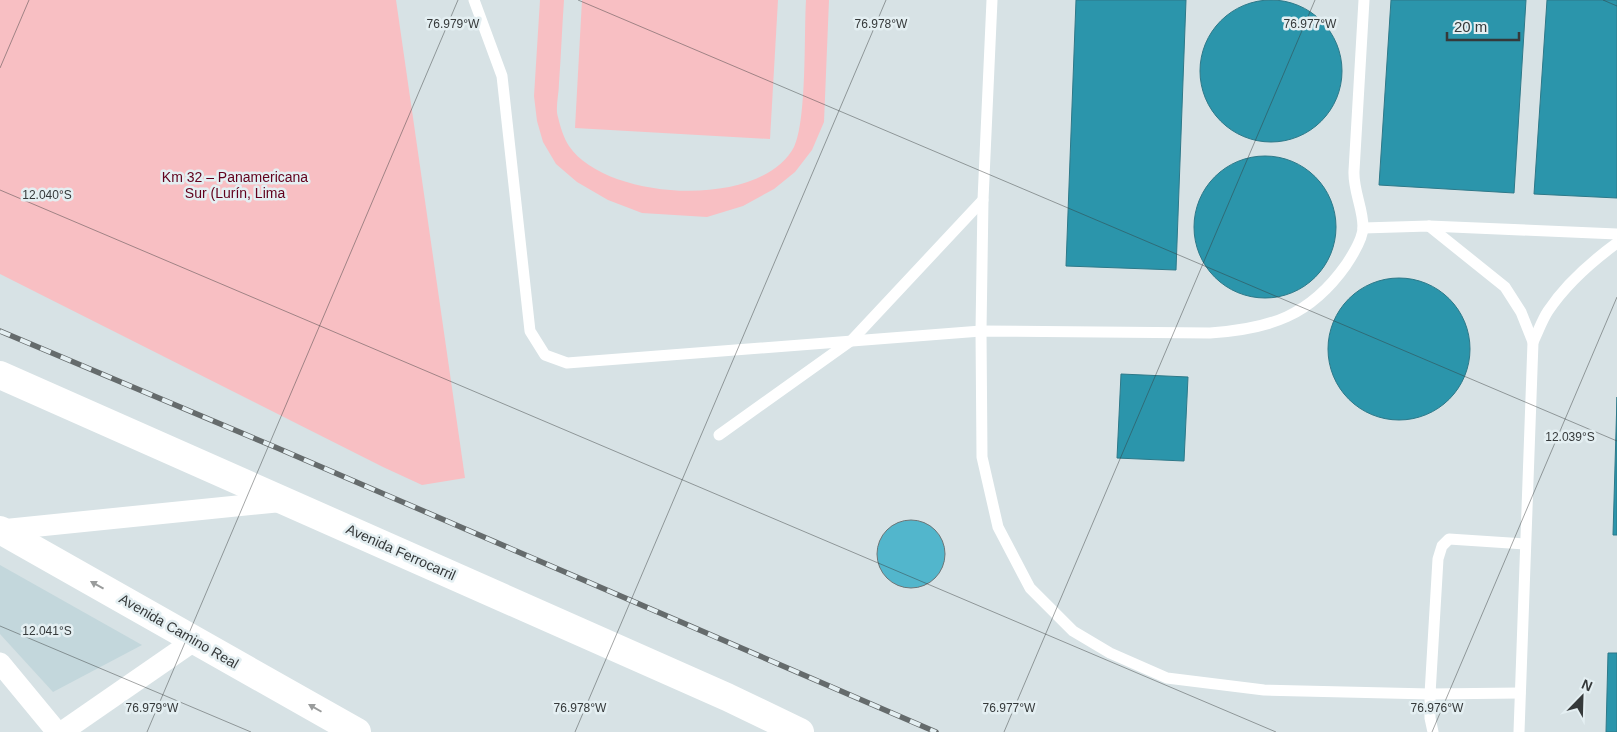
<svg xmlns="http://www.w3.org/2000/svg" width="1617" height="732" viewBox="0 0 1617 732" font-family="Helvetica,sans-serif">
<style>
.built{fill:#c3d7dc}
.green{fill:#f8bfc3}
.water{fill:#2b95ab;stroke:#2e7989}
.building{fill:#52b6cc;stroke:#6c7678}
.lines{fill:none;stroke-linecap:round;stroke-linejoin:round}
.lane{stroke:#fff;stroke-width:11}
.street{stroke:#fff;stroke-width:21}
.secondary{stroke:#fff;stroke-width:28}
.primary{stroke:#fff;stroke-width:28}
.rail-casing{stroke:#656b6c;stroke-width:5.5}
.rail{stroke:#e4eff2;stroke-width:4;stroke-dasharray:11;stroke-linecap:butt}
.oneway{fill:#9a9c9c}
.ticks{fill:none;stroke:#35393a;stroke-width:1;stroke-opacity:0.45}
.labels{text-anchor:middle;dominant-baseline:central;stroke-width:5;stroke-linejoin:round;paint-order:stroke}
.park-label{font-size:14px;fill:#61001c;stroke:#e4eff2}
.street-label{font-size:14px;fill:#35393a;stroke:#e4eff2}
.ticks-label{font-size:12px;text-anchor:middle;fill:#35393a;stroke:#e4eff2;stroke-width:5;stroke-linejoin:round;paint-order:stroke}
</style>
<rect width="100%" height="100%" fill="#d7e2e5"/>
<polygon class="built" points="0,565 142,645 53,692 0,634"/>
<g class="green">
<polygon points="0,0 396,0 465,478 422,485 383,467 0,274"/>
<path d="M540,0H564C562,28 561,56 559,83C559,94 555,108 558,117C560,126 564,139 569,146C606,201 761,210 794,147C807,121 804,33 806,0H829L824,122L812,150L795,172L774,189L743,206L707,217L642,213L608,200L577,182L556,164L543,142L537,121L534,96Z"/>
<polygon points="582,0 778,0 770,139 575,128"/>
</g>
<g class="water">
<polygon points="1076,0 1186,0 1176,270 1066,266"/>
<polygon points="1391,0 1526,0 1514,193 1379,185"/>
<polygon points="1547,0 1617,0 1617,198 1534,194"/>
<circle cx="1271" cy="71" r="71"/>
<circle cx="1265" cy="227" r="71"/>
<circle cx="1399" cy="349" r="71"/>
<polygon points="1121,374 1188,377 1184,461 1117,458"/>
<polygon points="1617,397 1617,535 1613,535"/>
<polygon points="1608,653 1617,653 1617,732 1606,732"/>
</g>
<circle class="building" cx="911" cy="554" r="34"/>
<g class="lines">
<g class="lane">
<path d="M474,0L502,76L530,331L545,355L567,363L981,331L1210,333C1270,329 1310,316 1346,265C1352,256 1363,238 1363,227C1363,208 1353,190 1354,171C1357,114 1361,57 1364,0"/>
<polyline points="992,0 983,200 981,331 982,457 998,527 1030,588 1073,631 1110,653 1167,678 1264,690 1430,694 1430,718 1433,732"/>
<polyline points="1429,226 1505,287 1521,312 1533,342 1519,732"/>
<polyline points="1363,228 1429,226 1617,234"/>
<path d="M1533,342C1538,332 1542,320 1548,311C1566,284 1591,262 1617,243"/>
<polyline points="719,435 852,340 983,200"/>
<polyline points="1520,693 1430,694 1438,559 1442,546 1449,539 1525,544"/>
</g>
<g class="street">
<polyline points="0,530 286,501"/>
<polyline points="0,663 57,732"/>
<polyline points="62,732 195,640"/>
</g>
<polyline class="secondary" points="0,375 727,697 800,732"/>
<polyline class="primary" points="0,530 357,732"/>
<g class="rail-casing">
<polyline id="rail" points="0,331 275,447 936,732"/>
</g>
<use href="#rail" class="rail"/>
</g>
<defs><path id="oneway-solid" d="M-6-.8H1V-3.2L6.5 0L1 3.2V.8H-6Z" transform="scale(1.25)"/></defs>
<g class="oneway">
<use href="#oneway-solid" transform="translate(97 585) rotate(-151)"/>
<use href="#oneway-solid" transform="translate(315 708) rotate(-150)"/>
</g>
<path class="ticks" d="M578,0L1617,441M1603,0L1617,6M0,68L29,0M0,190L1276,732M0,626L251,732M147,732L458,0M575,732L886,0M1004,732L1315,0M1432,732L1617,297"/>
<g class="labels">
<g class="park-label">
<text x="235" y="177">Km 32 – Panamericana<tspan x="235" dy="16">Sur (Lurín, Lima</tspan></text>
</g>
<g class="street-label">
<text transform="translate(401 552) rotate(24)">Avenida Ferrocarril</text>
<text transform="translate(179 631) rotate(30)">Avenida Camino Real</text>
</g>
</g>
<g class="ticks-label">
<text x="453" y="28">76.979°W</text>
<text x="881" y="28">76.978°W</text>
<text x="1310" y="28">76.977°W</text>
<text x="47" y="199">12.040°S</text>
<text x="1570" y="441">12.039°S</text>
<text x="47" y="635">12.041°S</text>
<text x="152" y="712">76.979°W</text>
<text x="580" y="712">76.978°W</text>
<text x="1009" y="712">76.977°W</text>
<text x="1437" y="712">76.976°W</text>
</g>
<g transform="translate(1582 697) rotate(23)" stroke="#e4eff2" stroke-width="4" paint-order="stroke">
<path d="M0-4L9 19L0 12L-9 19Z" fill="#35393a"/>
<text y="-8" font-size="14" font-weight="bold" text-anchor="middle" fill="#35393a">N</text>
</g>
<path d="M1447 32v8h72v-8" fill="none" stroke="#35393a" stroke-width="2.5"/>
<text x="1454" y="32" font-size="15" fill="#35393a" stroke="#e4eff2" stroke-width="4" paint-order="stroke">20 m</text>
</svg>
